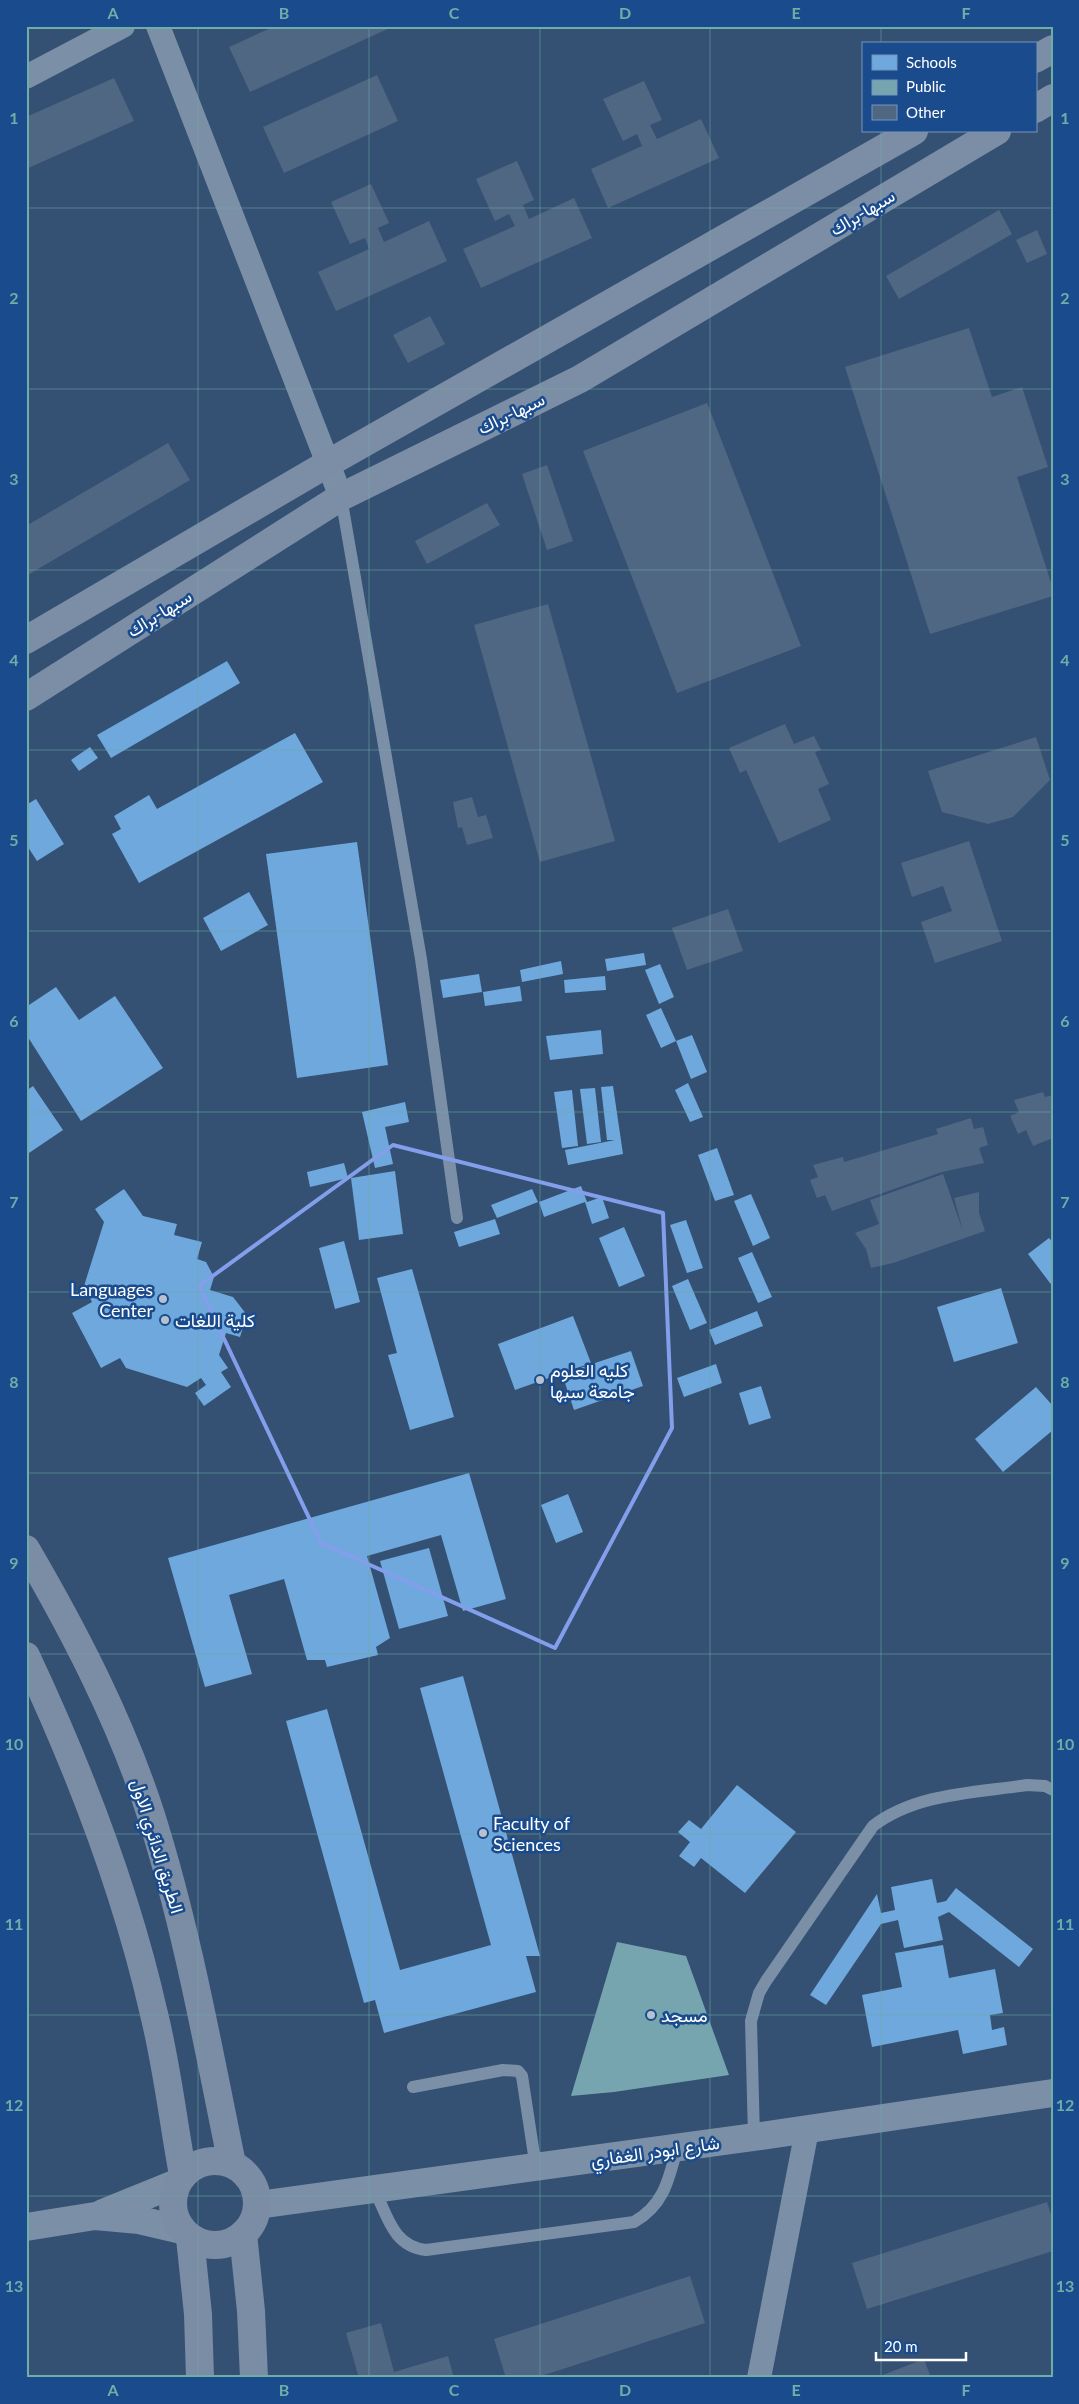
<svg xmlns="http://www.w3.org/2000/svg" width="1079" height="2404" viewBox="0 0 1079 2404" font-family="Lato,Vazirmatn,sans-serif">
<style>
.schools{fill:#6fa8dc}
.public{fill:#76a5af}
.building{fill:#506783}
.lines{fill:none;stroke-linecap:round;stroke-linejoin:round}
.service{stroke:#7b90a7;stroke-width:12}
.minor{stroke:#7b90a7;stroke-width:24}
.tertiary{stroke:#7b90a7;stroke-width:28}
.primary{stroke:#7b8ca5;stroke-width:28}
.trunk{stroke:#7c8ea6;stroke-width:28}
.marked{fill:none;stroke:#839eea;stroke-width:4;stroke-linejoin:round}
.grid{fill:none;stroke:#6fada8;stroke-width:1;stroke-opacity:0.55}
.poi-dot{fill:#b8c2ce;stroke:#1a4c8d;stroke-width:2}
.labels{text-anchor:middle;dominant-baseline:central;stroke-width:5;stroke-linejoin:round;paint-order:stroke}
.street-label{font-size:18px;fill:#fff;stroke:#1a4c8d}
.poi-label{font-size:18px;fill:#fff;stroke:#1a4c8d;text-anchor:start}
.neatline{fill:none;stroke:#6fada8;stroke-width:2}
.grid-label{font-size:16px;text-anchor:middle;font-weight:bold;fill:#6fada8}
</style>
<rect width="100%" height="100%" fill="#345073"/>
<g class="schools">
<polygon points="227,661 240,683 111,758 97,735"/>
<polygon points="295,733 323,782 139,883 112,834 121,829 114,816 149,795 157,809"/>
<polygon points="90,747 98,758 79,771 71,760"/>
<polygon points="36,799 64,844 37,861 26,844 26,805"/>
<polygon points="357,842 388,1065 297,1078 266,854"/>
<polygon points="249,892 268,925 221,951 203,918"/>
<polygon points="644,953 646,965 607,971 605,959"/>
<polygon points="561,961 563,974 522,982 520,970"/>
<polygon points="660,964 674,997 659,1004 645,970"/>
<polygon points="479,974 482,992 443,998 440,980"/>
<polygon points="605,976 606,990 565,993 564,980"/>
<polygon points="520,986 522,1001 485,1006 483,992"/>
<polygon points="56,987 79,1020 115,996 163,1068 81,1121 26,1034 26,1007"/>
<polygon points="661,1008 676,1041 661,1048 646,1015"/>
<polygon points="601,1030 603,1054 550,1060 546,1036"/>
<polygon points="692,1035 707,1072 691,1079 676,1041"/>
<polygon points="688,1083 703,1117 690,1122 675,1090"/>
<polygon points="33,1086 63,1130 26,1155 26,1091"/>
<polygon points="613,1086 623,1154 568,1165 565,1150 615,1140 607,1140 601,1087"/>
<polygon points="595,1088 601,1142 587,1144 580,1089"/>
<polygon points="572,1090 578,1146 562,1148 554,1092"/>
<polygon points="405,1102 409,1122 385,1127 393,1164 375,1168 362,1112"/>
<polygon points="717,1148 734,1195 715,1201 698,1155"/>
<polygon points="344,1163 348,1178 310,1187 307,1172"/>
<polygon points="395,1171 403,1234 359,1240 351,1178"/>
<polygon points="581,1186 587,1202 602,1197 609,1218 592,1224 585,1202 544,1217 539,1202"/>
<polygon points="124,1189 143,1216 177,1224 174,1235 202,1242 197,1259 206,1262 214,1277 210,1290 233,1297 247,1315 240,1337 226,1333 219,1355 228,1368 221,1372 231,1387 204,1406 195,1393 206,1385 201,1378 187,1387 126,1368 120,1358 101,1368 72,1313 92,1302 84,1286 104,1222 95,1209"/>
<polygon points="532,1189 538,1202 497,1218 491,1205"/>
<polygon points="751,1194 770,1238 753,1246 734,1201"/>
<polygon points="495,1219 500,1234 459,1247 454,1232"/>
<polygon points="686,1220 703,1268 687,1273 670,1225"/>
<polygon points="624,1227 645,1276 619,1287 599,1238"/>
<polygon points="1049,1238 1053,1243 1053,1287 1028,1254"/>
<polygon points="344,1241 360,1302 335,1309 319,1248"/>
<polygon points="752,1252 772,1297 758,1303 738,1258"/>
<polygon points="412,1269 454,1417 410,1430 388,1355 397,1353 377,1278"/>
<polygon points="688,1279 707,1323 690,1330 672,1286"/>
<polygon points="1001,1288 1018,1343 954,1362 937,1307"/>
<polygon points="757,1311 763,1326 715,1345 709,1330"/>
<polygon points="573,1316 591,1363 515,1390 498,1344"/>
<polygon points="631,1351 643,1386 574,1410 562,1374"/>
<polygon points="716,1364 722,1383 684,1397 677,1378"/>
<polygon points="761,1386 771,1418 749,1425 739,1393"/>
<polygon points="1036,1387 1053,1406 1053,1430 1003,1472 975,1439"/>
<polygon points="469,1473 506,1599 463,1611 441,1535 367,1556 390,1638 376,1647 378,1655 327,1667 325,1660 307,1660 284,1579 229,1595 252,1674 205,1687 168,1558"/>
<polygon points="568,1494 583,1532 556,1543 541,1505"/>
<polygon points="429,1548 448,1616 399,1629 380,1561"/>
<polygon points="463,1676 540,1956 526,1956 536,1992 384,2033 375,2000 364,2003 286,1721 327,1709 400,1970 491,1945 420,1688"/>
<polygon points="737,1785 796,1832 745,1893 701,1858 694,1867 679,1856 690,1842 678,1832 689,1820 701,1829"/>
<polygon points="932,1879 937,1903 946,1901 956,1888 1033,1949 1019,1967 949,1912 938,1917 943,1940 904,1948 898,1920 881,1924 826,2005 810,1995 877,1894 881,1913 895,1910 891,1887"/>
<polygon points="943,1945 949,1978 995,1969 1003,2013 990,2015 992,2030 1004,2027 1007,2045 963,2054 958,2030 872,2047 862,1995 902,1987 895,1953"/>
</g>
<polygon class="public" points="617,1942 686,1956 729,2075 614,2092 571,2096"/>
<g class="building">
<polygon points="275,26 394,26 250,92 229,47"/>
<polygon points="377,75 398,121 284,173 263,127"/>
<polygon points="114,78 134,121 26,169 26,117"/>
<polygon points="644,81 662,120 650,125 657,139 701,119 719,158 608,208 591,169 642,146 637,134 623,141 603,99"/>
<polygon points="517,161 534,200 523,205 529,219 574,198 592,238 481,288 463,249 515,226 509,214 495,221 476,179"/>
<polygon points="371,184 389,223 378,228 384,242 429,221 447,261 336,311 318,272 369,249 365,238 350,244 331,202"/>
<polygon points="999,210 1012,234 899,299 886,276"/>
<polygon points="1037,230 1047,254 1027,263 1016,240"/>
<polygon points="430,316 445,344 408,363 393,335"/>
<polygon points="969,328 992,397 1022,387 1048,467 1017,477 1053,589 1053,596 930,634 845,367"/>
<polygon points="707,403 801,646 677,693 583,451"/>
<polygon points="168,443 190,480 26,576 26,526"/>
<polygon points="547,465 573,541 547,550 522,474"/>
<polygon points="487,503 500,525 427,564 415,541"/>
<polygon points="548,604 615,841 540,862 474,625"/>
<polygon points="785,724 794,744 814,736 821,750 815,752 829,784 818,789 831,820 779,843 746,770 740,773 729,748"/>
<polygon points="1036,737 1050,780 1013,817 988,824 942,812 928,771"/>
<polygon points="472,797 478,817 486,815 493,838 467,845 462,827 458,828 453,802"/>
<polygon points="969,841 1002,941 935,963 921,922 952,911 943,886 912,897 901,863"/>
<polygon points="728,909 743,951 687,970 672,928"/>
<polygon points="1043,1092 1045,1097 1053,1095 1053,1138 1033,1146 1026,1130 1018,1134 1010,1116 1019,1112 1014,1100"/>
<polygon points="971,1118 974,1129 983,1127 988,1145 979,1148 984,1163 942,1172 832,1211 825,1195 817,1198 810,1180 818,1177 813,1165 843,1157 844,1162 938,1134 936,1129"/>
<polygon points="943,1174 963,1231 954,1198 979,1192 979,1213 985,1231 893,1263 871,1268 866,1249 855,1233 879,1224 870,1200"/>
<polygon points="1047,2202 1053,2221 1053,2251 867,2309 852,2263"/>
<polygon points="690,2276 705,2323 535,2378 506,2378 494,2339"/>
<polygon points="381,2323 394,2372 448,2356 454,2378 359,2378 346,2333"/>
<polygon points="924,2359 931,2378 875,2378"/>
</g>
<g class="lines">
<g class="service">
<polyline points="341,497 421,959 457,1218"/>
<polyline points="413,2087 503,2070 518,2071 522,2076 536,2168"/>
<path d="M754,2137L751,2021L759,1993L766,1981L873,1826C916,1793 975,1793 1027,1785L1045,1786L1053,1790"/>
<path d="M375,2191C388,2217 393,2246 426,2250L634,2222C664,2205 669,2179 677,2148"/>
</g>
<g class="minor">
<polyline points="158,26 341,497"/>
<polyline points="26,77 123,26"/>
<polyline points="759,2378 807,2130"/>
</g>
<g class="tertiary">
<polyline points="258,2205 754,2137 1053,2093"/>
<polyline points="103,2213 177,2183"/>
<polyline points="26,2227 95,2216 139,2220 182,2230"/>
</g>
<g class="primary">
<path d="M26,1549C75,1633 121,1722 151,1815C187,1929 208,2047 232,2164"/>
<path d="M26,1656C80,1771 126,1890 154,2014C167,2066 173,2121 183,2175"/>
<circle cx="215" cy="2203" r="42"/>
<polyline points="243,2234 251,2311 254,2378"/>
<polyline points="190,2238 198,2314 200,2378"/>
</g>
<g class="trunk">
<polyline points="1035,59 1053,49"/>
<polyline points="1035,109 1053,98"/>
<polyline points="26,640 327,464 914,131"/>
<polyline points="26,697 341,497 580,379 997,131"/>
</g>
</g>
<path class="marked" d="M393,1145L663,1213L672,1428L555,1648L321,1543L199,1286Z"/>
<path class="grid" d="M198,26V2378M369,26V2378M540,26V2378M710,26V2378M881,26V44M881,131V2378M26,208H1053M26,389H1053M26,570H1053M26,750H1053M26,931H1053M26,1112H1053M26,1292H1053M26,1473H1053M26,1654H1053M26,1834H1053M26,2015H1053M26,2196H1053"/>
<g class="poi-dot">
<circle cx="163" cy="1299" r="5"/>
<circle cx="165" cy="1320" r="5"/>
<circle cx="540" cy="1380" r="5"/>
<circle cx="483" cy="1833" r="5"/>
<circle cx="651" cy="2015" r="5"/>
</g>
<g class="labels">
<g class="street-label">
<text transform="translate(862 212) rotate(-31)">سبها-براك</text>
<text transform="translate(511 413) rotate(-26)">سبها-براك</text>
<text transform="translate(159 613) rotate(-32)">سبها-براك</text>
<text transform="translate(158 1846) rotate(73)">الطريق الدائري الاول</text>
<text transform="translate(655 2151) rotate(-8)">شارع ابودر الغفاري</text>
</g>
<g class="poi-label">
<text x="153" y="1289" text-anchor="end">Languages<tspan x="153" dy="21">Center</tspan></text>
<text x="175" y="1320">كلية اللغات</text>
<text x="550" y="1370">كليه العلوم<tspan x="550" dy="21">جامعة سبها</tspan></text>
<text x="493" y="1823">Faculty of<tspan x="493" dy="21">Sciences</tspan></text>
<text x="661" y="2015">مسجد</text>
</g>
</g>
<rect width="1079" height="2404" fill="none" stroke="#1a4c8d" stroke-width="55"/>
<rect x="862" y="42" width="175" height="90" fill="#1a4c8d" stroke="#7694bb"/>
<rect x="872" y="55" width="25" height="15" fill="#6fa8dc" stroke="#7694bb"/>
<text x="906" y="68" font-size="15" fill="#ffffff">Schools</text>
<rect x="872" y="80" width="25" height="15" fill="#76a5af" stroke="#7694bb"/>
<text x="906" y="92" font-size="15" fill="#ffffff">Public</text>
<rect x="872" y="105" width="25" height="15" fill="#506783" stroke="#7694bb"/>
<text x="906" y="118" font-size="15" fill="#ffffff">Other</text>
<path d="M876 2352v8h90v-8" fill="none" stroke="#ffffff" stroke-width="2.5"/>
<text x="884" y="2352" font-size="15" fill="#ffffff" stroke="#1a4c8d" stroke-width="4" paint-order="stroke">20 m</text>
<rect x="28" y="28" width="1024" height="2348" class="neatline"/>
<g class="grid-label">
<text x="113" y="19">A</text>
<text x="284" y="19">B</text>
<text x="454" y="19">C</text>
<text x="625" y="19">D</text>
<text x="796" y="19">E</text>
<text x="966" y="19">F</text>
<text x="14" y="124">1</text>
<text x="1065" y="124">1</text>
<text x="14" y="304">2</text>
<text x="1065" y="304">2</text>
<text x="14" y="485">3</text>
<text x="1065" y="485">3</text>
<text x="14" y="666">4</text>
<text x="1065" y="666">4</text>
<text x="14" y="846">5</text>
<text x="1065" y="846">5</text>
<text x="14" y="1027">6</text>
<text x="1065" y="1027">6</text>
<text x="14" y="1208">7</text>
<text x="1065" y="1208">7</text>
<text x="14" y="1388">8</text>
<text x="1065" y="1388">8</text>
<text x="14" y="1569">9</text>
<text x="1065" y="1569">9</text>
<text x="14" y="1750">10</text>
<text x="1065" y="1750">10</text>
<text x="14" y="1930">11</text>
<text x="1065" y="1930">11</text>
<text x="14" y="2111">12</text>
<text x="1065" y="2111">12</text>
<text x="14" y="2292">13</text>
<text x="1065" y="2292">13</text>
<text x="113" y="2396">A</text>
<text x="284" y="2396">B</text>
<text x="454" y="2396">C</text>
<text x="625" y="2396">D</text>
<text x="796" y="2396">E</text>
<text x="966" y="2396">F</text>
</g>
</svg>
